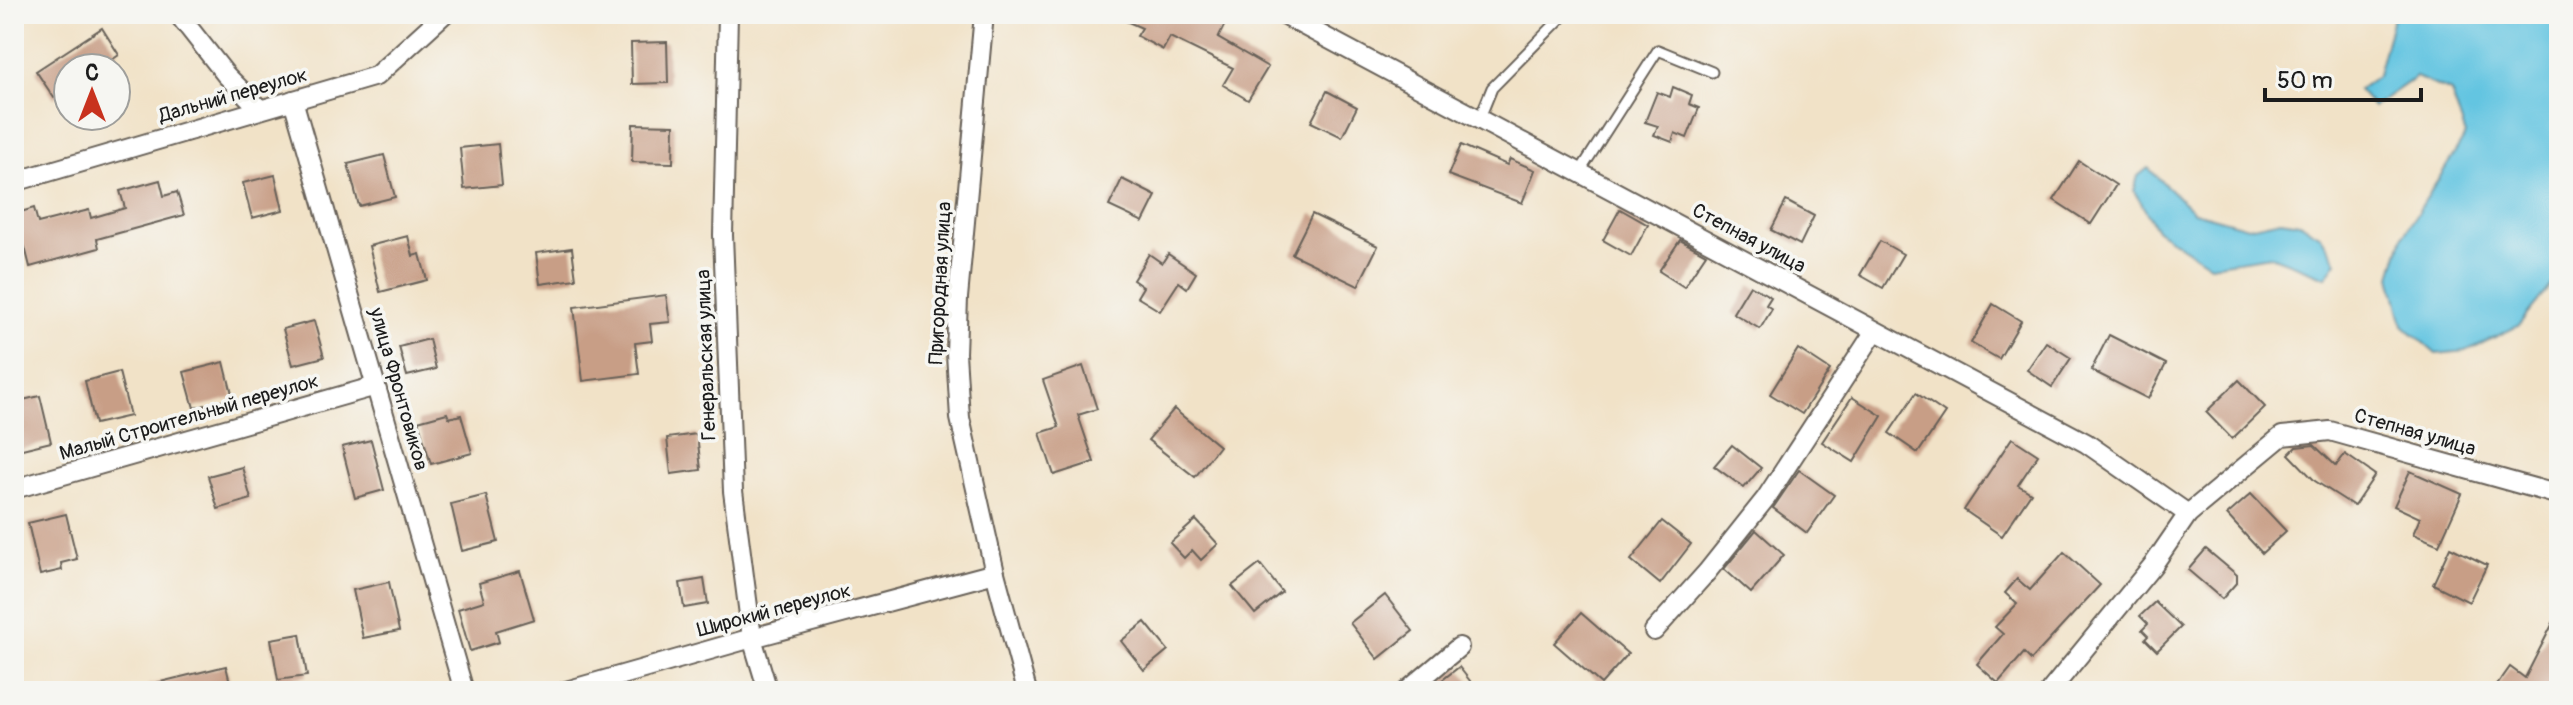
<svg xmlns="http://www.w3.org/2000/svg" width="2573" height="705" viewBox="0 0 2573 705" font-family="Pangolin,sans-serif">
<style>
.water{fill:#63c5e1;stroke:#40707e;stroke-width:2}
.building{fill:#c89e86}
.lines{fill:none;stroke-linecap:round;stroke-linejoin:round}
.lane-casing{stroke:#676158;stroke-width:13}
.street-casing{stroke:#676158;stroke-width:22}
.lane{stroke:#fff;stroke-width:9}
.street{stroke:#fff;stroke-width:18}
.labels{text-anchor:middle;dominant-baseline:central;stroke-width:7;stroke-linejoin:round;paint-order:stroke}
.street-label{font-size:20px;fill:#1c1c1c;stroke:#f6f6f2}
</style>
<rect width="100%" height="100%" fill="#f6f6f2"/>
<filter id="ink" filterUnits="userSpaceOnUse"><feTurbulence type="fractalNoise" baseFrequency=".0125" numOctaves="2"/><feDisplacementMap in="SourceGraphic" scale="16" xChannelSelector="R" yChannelSelector="G"/><feConvolveMatrix kernelMatrix="1 2 1 2 8 2 1 2 1" color-interpolation-filters="sRGB"/></filter>
<filter id="wash" filterUnits="userSpaceOnUse"><feTurbulence type="fractalNoise" baseFrequency=".006" numOctaves="4" result="noise"/><feDisplacementMap in="SourceGraphic" scale="32" xChannelSelector="R" yChannelSelector="G"/><feGaussianBlur stdDeviation="1.8" result="paint"/><feColorMatrix in="noise" values="0 0 0 0 0 0 0 0 0 0 0 0 0 0 0 0 0 1.4 0 .05"/><feComposite in="paint" operator="in"/></filter>
<g filter="url(#wash)">
<rect width="100%" height="100%" fill="#f1e2c7"/>
<g class="water">
<polygon points="2394,14 2559,14 2559,275 2518,326 2466,351 2436,354 2403,325 2391,276 2403,236 2466,135 2451,92 2416,77 2373,107 2358,90 2378,75"/>
<polygon points="2148,168 2194,212 2248,227 2281,220 2299,223 2321,236 2337,262 2326,277 2271,256 2210,265 2157,230 2134,191 2138,176"/>
</g>
<g id="blocks">
<g class="building">
<polygon points="1110,14 1179,14 1190,20 1193,14 1204,14 1225,24 1218,38 1268,67 1248,100 1223,85 1233,68 1170,37 1163,50 1137,36 1142,28"/>
<polygon points="102,28 119,55 100,68 68,68 68,89 54,98 36,71"/>
<polygon points="667,42 668,83 632,84 631,43"/>
<polygon points="1673,87 1692,95 1689,104 1699,108 1687,138 1675,133 1672,142 1654,135 1658,126 1645,122 1657,92 1670,97"/>
<polygon points="1327,91 1357,107 1342,137 1311,122"/>
<polygon points="633,124 674,125 673,163 632,162"/>
<polygon points="498,144 502,185 464,189 460,148"/>
<polygon points="1461,145 1507,165 1510,159 1535,170 1522,203 1448,175"/>
<polygon points="384,155 395,197 359,206 348,164"/>
<polygon points="2079,161 2116,185 2091,224 2054,200"/>
<polygon points="275,175 283,210 252,218 243,183"/>
<polygon points="1122,179 1156,196 1143,222 1109,206"/>
<polygon points="160,180 164,196 177,192 184,215 97,239 99,248 30,267 25,247 14,250 14,214 34,208 38,223 89,210 91,218 125,208 120,191"/>
<polygon points="1786,201 1814,216 1800,245 1771,230"/>
<polygon points="1620,209 1648,225 1631,256 1603,240"/>
<polygon points="1312,214 1378,246 1358,286 1292,254"/>
<polygon points="408,236 413,256 420,254 427,280 380,292 369,246"/>
<polygon points="1680,240 1706,254 1684,287 1659,271"/>
<polygon points="1880,241 1903,254 1883,288 1860,275"/>
<polygon points="572,248 576,279 540,284 536,253"/>
<polygon points="1149,254 1162,263 1168,254 1196,273 1187,288 1179,282 1160,311 1137,297 1143,287 1133,280"/>
<polygon points="1750,285 1771,297 1766,305 1772,309 1760,329 1733,313"/>
<polygon points="666,295 670,322 650,324 652,341 635,343 639,374 583,381 574,307"/>
<polygon points="1993,304 2021,321 1999,359 1971,343"/>
<polygon points="314,321 324,357 293,365 283,329"/>
<polygon points="2109,335 2166,364 2148,399 2091,370"/>
<polygon points="429,339 436,369 407,376 399,347"/>
<polygon points="2046,342 2071,358 2052,387 2027,370"/>
<polygon points="1798,349 1830,370 1802,414 1770,394"/>
<polygon points="224,362 233,398 194,408 184,372"/>
<polygon points="1083,366 1097,409 1078,415 1094,462 1054,475 1040,433 1059,427 1043,380"/>
<polygon points="119,372 130,416 95,424 85,381"/>
<polygon points="2239,380 2265,407 2232,439 2206,412"/>
<polygon points="1916,393 1945,413 1918,453 1889,433"/>
<polygon points="40,396 51,442 14,451 14,402"/>
<polygon points="1852,397 1882,416 1854,462 1822,442"/>
<polygon points="1174,409 1219,446 1195,477 1148,440"/>
<polygon points="447,413 449,418 461,415 472,453 431,464 418,421"/>
<polygon points="697,434 701,470 671,474 667,438"/>
<polygon points="2012,438 2038,455 2018,485 2031,493 2002,536 1964,510"/>
<polygon points="371,440 384,490 355,498 342,447"/>
<polygon points="1732,445 1761,468 1744,488 1714,466"/>
<polygon points="2314,445 2336,466 2345,454 2375,475 2354,506 2315,481 2289,454 2296,447"/>
<polygon points="242,467 251,499 218,509 208,476"/>
<polygon points="1799,470 1834,495 1807,533 1773,508"/>
<polygon points="2410,471 2462,494 2439,545 2413,534 2420,518 2394,506"/>
<polygon points="2251,494 2286,531 2262,553 2227,515"/>
<polygon points="486,495 498,542 462,551 451,504"/>
<polygon points="66,514 77,559 61,563 62,570 40,575 28,523"/>
<polygon points="1196,520 1218,544 1201,560 1192,550 1184,558 1170,543"/>
<polygon points="1662,521 1691,544 1660,584 1631,560"/>
<polygon points="1756,530 1784,555 1751,593 1724,569"/>
<polygon points="2450,547 2487,565 2469,602 2433,584"/>
<polygon points="2206,549 2237,575 2237,582 2222,599 2188,570"/>
<polygon points="2064,552 2100,585 2031,660 2024,653 1998,683 1977,664 2003,634 1995,627 2017,604 2005,593 2017,579 2030,590"/>
<polygon points="1260,564 1282,592 1255,614 1232,586"/>
<polygon points="520,571 534,619 496,631 499,642 470,651 458,609 484,601 479,583"/>
<polygon points="704,579 708,604 684,608 680,583"/>
<polygon points="389,582 399,631 363,638 353,590"/>
<polygon points="1385,595 1413,631 1378,659 1350,623"/>
<polygon points="2155,602 2181,627 2157,651 2145,639 2148,636 2142,630 2148,624 2140,616"/>
<polygon points="2559,611 2559,691 2493,691 2510,667 2525,678"/>
<polygon points="1581,613 1628,654 1601,684 1554,643"/>
<polygon points="1145,622 1168,650 1144,670 1121,641"/>
<polygon points="300,634 307,676 278,680 271,639"/>
<polygon points="226,666 232,691 149,691 148,685"/>
<polygon points="1459,667 1478,691 1428,691"/>
</g>
</g>
</g>
<g filter="url(#ink)">
<use href="#blocks" fill-opacity="0" stroke="#676158" stroke-width="2"/>
<g class="lines">
<g class="lane-casing">
<g id="lane">
<polyline points="1479,120 1492,88 1565,14"/>
<polyline points="1579,173 1658,50 1712,72"/>
</g>
</g>
<g class="street-casing">
<g id="street">
<polyline points="178,14 226,75 260,109"/>
<polyline points="728,14 723,235 733,491 752,638 768,691"/>
<polyline points="984,14 958,298 956,353 960,418 995,573 1027,691"/>
<polyline points="1282,14 2086,443 2188,514"/>
<polyline points="293,100 464,691"/>
<polyline points="14,182 376,76 444,14"/>
<polyline points="14,489 376,386"/>
<polyline points="1654,631 1707,572 1766,498 1875,331"/>
<polyline points="566,691 752,638 995,573"/>
<polyline points="1407,691 1459,647"/>
<polyline points="2050,691 2153,565 2188,514 2282,436 2330,431 2559,495"/>
</g>
</g>
<use href="#lane" class="lane"/>
<use href="#street" class="street"/>
</g>
</g>
<g class="labels">
<g class="street-label">
<text transform="translate(233 95) rotate(-16)">Дальний переулок</text>
<text transform="translate(1749 238) rotate(28)">Степная улица</text>
<text transform="translate(940 283) rotate(-87)">Пригородная улица</text>
<text transform="translate(706 355) rotate(-92)">Генеральская улица</text>
<text transform="translate(399 389) rotate(74)">улица Фронтовиков</text>
<text transform="translate(189 417) rotate(-16)">Малый Строительный переулок</text>
<text transform="translate(2415 432) rotate(16)">Степная улица</text>
<text transform="translate(774 610) rotate(-15)">Широкий переулок</text>
</g>
</g>
<rect width="2573" height="705" fill="none" stroke="#f6f6f2" stroke-width="48"/>
<g transform="translate(92 92)"><circle r="38" fill="#f6f6f2" stroke="#9f9f9c" stroke-width="2"/>
<path d="M0-6L14 30L0 20L-14 30Z" fill="#c8321e"/>
<text y="-12" font-size="22" font-weight="bold" text-anchor="middle" fill="#1c1c1c">С</text>
</g>
<path d="M2265 88v12h156v-12" fill="none" stroke="#1c1c1c" stroke-width="4"/>
<text x="2277" y="88" font-size="24" fill="#1c1c1c" stroke="#f6f6f2" stroke-width="6" paint-order="stroke">50 m</text>
</svg>
